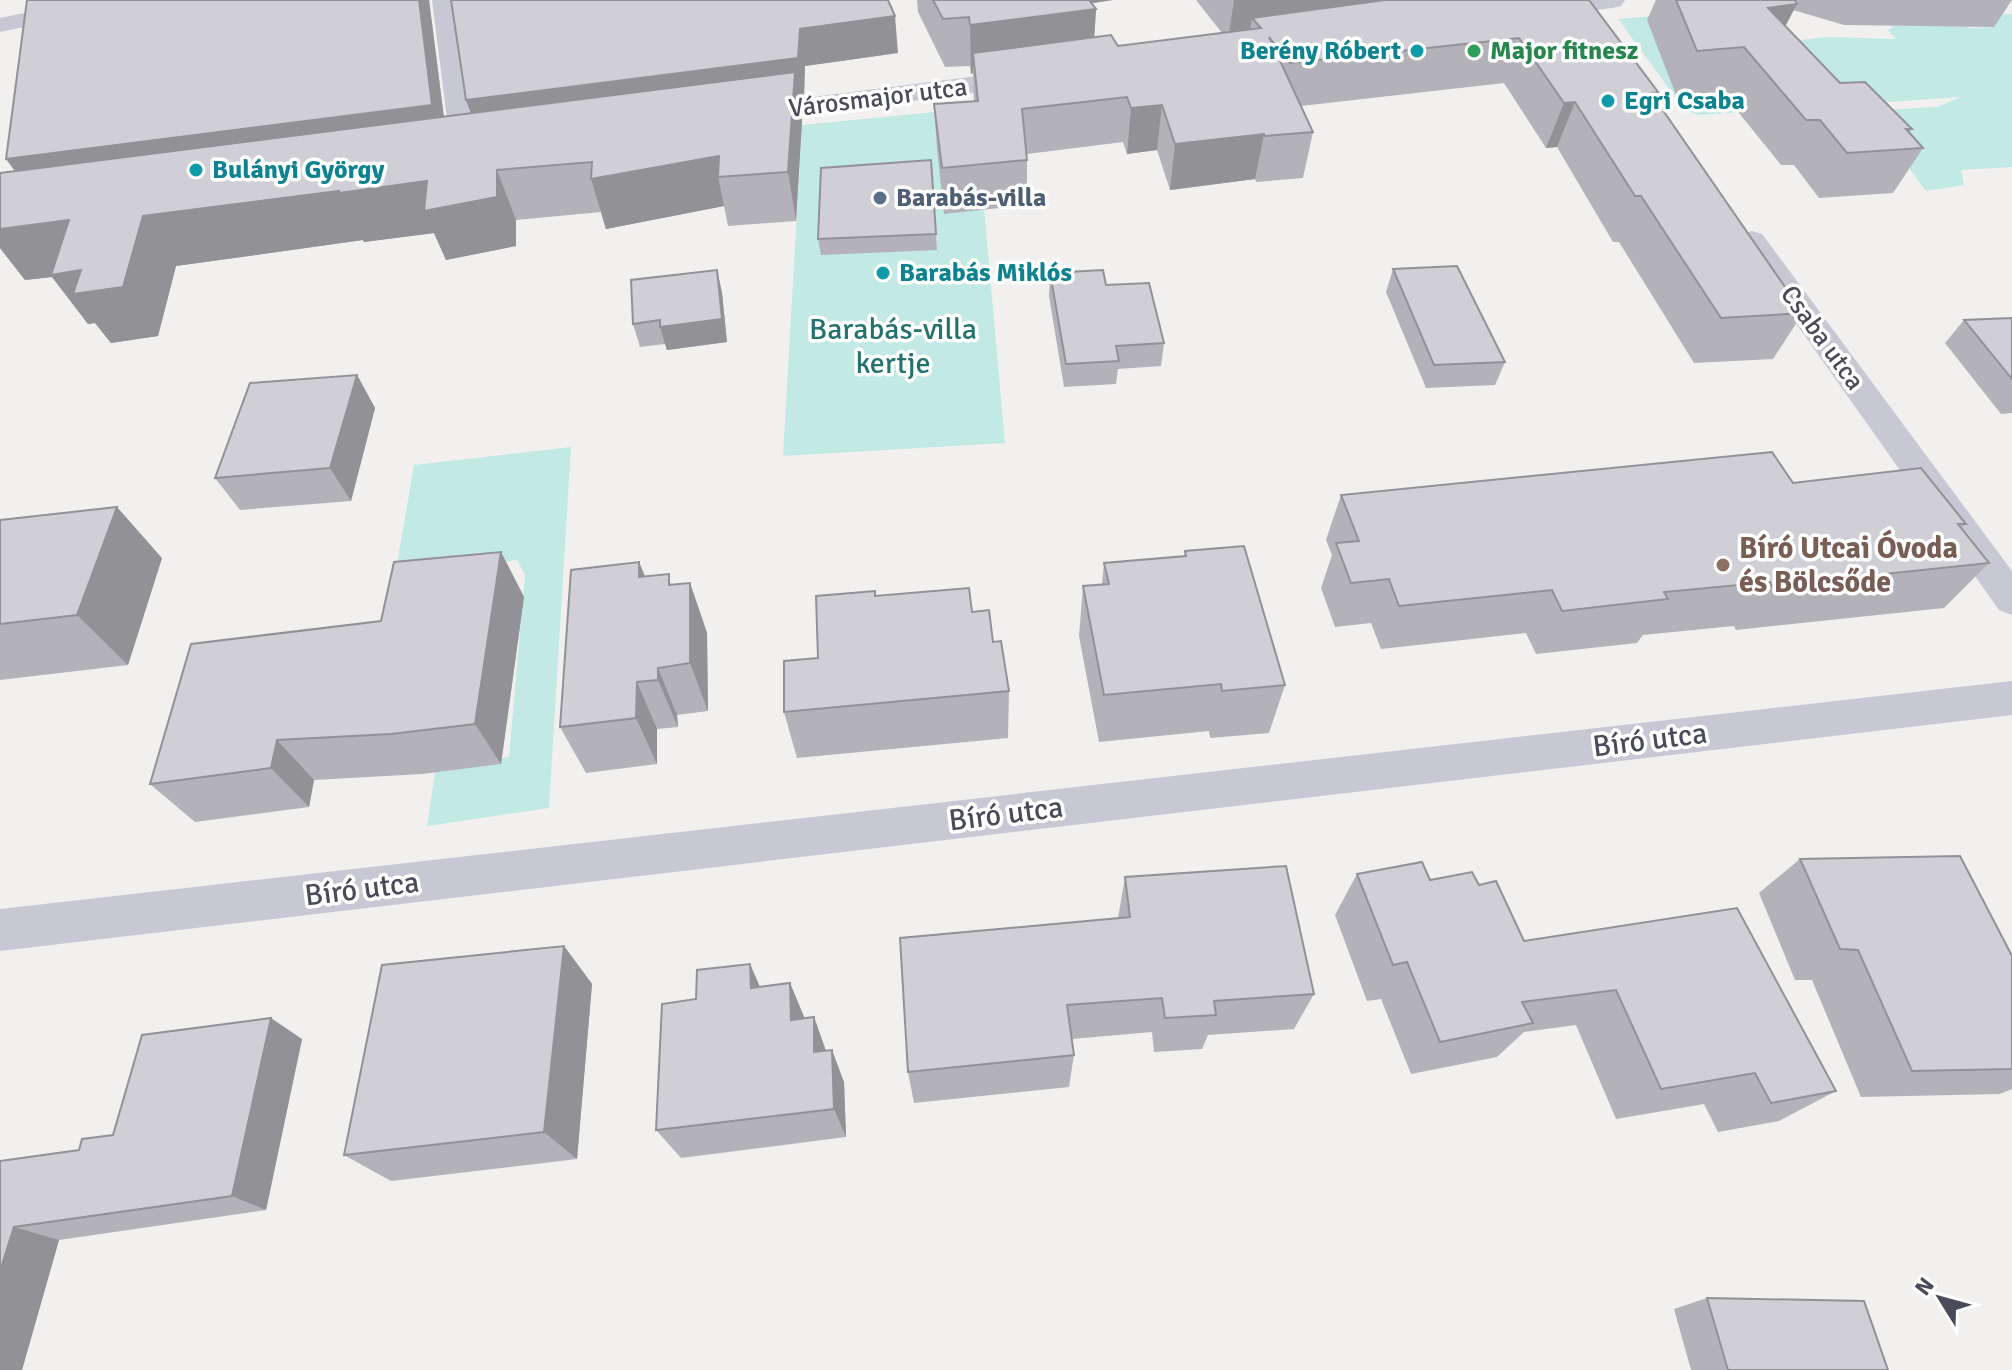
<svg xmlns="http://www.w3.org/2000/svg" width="2012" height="1370" viewBox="0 0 2012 1370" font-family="Signika,sans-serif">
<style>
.green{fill:#c2e9e3}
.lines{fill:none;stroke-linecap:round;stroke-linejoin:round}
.minor{fill:#c7c8d4;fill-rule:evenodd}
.tertiary{fill:#c7c8d4;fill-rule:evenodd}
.wall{fill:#b3b2b8}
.shaded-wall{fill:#929196}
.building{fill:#d0cfd6;stroke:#929196;stroke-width:2}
.culture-dot{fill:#0f9aa8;stroke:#fff;stroke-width:3}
.leisure-dot{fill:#2e9e5b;stroke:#fff;stroke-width:3}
.service-dot{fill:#5c6f8a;stroke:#fff;stroke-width:3}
.education-dot{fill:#8d6e63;stroke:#fff;stroke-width:3}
.labels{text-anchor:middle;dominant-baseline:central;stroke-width:7;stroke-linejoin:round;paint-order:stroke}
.far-culture-label{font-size:26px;font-weight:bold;fill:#0d838f;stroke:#fff;text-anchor:start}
.far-leisure-label{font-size:26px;font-weight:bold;fill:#27864d;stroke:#fff;text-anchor:start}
.far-street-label{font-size:26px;fill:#494a5a;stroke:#fff}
.far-service-label{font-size:26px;font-weight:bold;fill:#4e5e75;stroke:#fff;text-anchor:start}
.park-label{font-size:30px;fill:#22726e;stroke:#fff}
.education-label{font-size:30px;font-weight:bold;fill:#785e54;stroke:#fff;text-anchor:start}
.street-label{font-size:30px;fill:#494a5a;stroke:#fff}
</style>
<rect width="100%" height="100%" fill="#f1f0ef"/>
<g class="green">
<polygon points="2012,14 2012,167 1961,170 1964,185 1926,191 1909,168 1863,138 1845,112 1937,107 1961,97 1698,115 1684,109 1618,19 1654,16 1772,43 1828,37 1895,39 1888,30 1894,26 1944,26 1956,17 1969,28 1993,27 1983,15"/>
<polygon points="975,108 1005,443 783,456 802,125"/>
<polygon points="571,447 549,808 427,826 436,766 509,757 525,575 517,560 395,576 414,465"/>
</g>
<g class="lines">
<g class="minor">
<polygon points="87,0 134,0 130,5 122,7 0,32 0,18"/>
<polygon points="432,0 456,0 479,150 475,156 465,158 455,156 451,150"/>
<polygon points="1752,231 1762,234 2012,571 2012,615 1999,610 1737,240 1742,234"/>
<polygon points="2012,681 2012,715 0,951 0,909"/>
</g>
<g class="tertiary">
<polygon points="1553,0 1625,0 1621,6 1612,8 1531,19 1522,17 1518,11 1522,5"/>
<polygon points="1031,69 1041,72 1045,78 1041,84 742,124 732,121 727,115 732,109 742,106"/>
</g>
</g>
<g class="wall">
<polygon points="27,0 429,0 444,117 471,113 466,100 898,53 805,66 804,96 799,96 802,121 796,221 728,226 724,206 606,229 601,212 516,220 516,246 446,260 434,233 364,242 363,240 176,266 158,336 111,343 95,323 88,324 52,277 25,280 0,248 0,173 15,171"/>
<polygon points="917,0 1113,0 1092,3 1096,9 1094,38 1118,46 1222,33 1196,0 1589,0 1658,92 1655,99 1803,313 1773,359 1694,363 1619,242 1613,242 1557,147 1546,148 1504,83 1301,106 1313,132 1303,178 1256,182 1255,179 1170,190 1157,150 1127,154 1123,142 1027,154 1027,205 944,214 937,149 934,104 974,102 973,73 971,74 970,66 945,67 918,12"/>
<polygon points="1656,0 2012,0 1994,27 1844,25 1793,10 1785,26 1840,83 1912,129 1909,133 1923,148 1893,193 1819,198 1794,165 1781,165 1722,92 1676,95 1647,20"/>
<polygon points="931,160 937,250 821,255 818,239"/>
<polygon points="1393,269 1505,362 1495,385 1426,388 1386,292"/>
<polygon points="717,270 722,293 727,342 667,350 665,344 640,347 633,324"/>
<polygon points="1050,273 1106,285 1164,343 1161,366 1118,369 1116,384 1064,387 1049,296"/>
<polygon points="2012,318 2012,413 2001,414 1945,343 1964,320"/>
<polygon points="357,375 375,408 351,501 240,510 215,478"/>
<polygon points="1341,495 1966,524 1961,528 1989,563 1944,608 1736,630 1734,626 1643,635 1637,643 1536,654 1526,633 1381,649 1371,623 1335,627 1321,588 1332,555 1326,540"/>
<polygon points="0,520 162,558 128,665 0,680"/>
<polygon points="1185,551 1285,685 1269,733 1210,738 1209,731 1099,742 1079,636 1083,586 1102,584 1104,563 1184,556"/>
<polygon points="501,552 524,597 501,764 422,774 314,780 309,807 195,822 150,784 381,621"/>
<polygon points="639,562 645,576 673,584 690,583 707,633 708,711 677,715 678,727 657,729 657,764 586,773 560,727"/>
<polygon points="876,596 972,612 993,642 1009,691 1008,738 797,758 784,712 818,658"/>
<polygon points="1800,859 2012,956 2012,1089 2000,1094 1861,1097 1812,980 1795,980 1759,893"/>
<polygon points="1357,874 1430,880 1479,885 1524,941 1836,1091 1779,1121 1718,1132 1704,1104 1616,1119 1576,1025 1524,1032 1497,1057 1411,1074 1381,999 1367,1001 1335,915"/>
<polygon points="1125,877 1314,994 1294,1029 1208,1035 1202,1049 1154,1052 1152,1032 1072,1039 1074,1055 1069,1087 914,1103 908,1072 1118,918"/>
<polygon points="564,946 592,984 577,1159 391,1181 344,1155"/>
<polygon points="750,964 760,987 790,983 804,1018 814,1017 826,1051 844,1082 846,1137 681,1158 656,1130 696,999"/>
<polygon points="302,1039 266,1210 59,1240 22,1370 0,1370 0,1161 79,1150 113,1135"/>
<polygon points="1707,1298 1888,1370 1691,1370 1674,1309"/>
</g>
<g class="shaded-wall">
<polygon points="419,0 429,0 447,142 34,197 6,159"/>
<polygon points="1061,0 1113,0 1060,8"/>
<polygon points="1234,0 1533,0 1252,18 1249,37 1228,40"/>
<polygon points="1797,4 1774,48 1746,52 1768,8"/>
<polygon points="1096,9 1093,58 973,53 973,73 971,74 970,25"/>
<polygon points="895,16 898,53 805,66 804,96 799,96 802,121 796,221 788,172 793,97 480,138 466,100 800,29"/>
<polygon points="1575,102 1557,147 1546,148 1564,103"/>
<polygon points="1162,105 1157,150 1127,154 1131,108"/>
<polygon points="1264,134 1255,179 1170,190 1175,144"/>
<polygon points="719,156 718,177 724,206 606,229 591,179"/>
<polygon points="497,170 516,220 516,246 446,260 434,233 364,242 363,240 176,266 158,336 111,343 95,323 88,324 52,277 25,280 0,248 0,229 69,220 143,216"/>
<polygon points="717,270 722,293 727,342 667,350 660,327"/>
<polygon points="357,375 375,408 351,501 330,468"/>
<polygon points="117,507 162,558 128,665 77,615"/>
<polygon points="501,552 524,597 501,764 475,724"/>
<polygon points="639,562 659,612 639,577"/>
<polygon points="690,583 707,633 708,711 690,663"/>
<polygon points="658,668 677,715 678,727 658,680"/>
<polygon points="637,682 657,729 657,764 636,718"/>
<polygon points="277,740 314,780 309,807 271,768"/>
<polygon points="564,946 592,984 577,1159 544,1132"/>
<polygon points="750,964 766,1001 751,988"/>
<polygon points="790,983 805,1019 791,1020"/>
<polygon points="814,1017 826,1051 814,1052"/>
<polygon points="271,1018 302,1039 266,1210 232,1196"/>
<polygon points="832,1050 844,1082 846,1137 834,1109"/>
<polygon points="14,1227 59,1240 22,1370 0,1370 0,1271"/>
</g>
<g class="building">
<polygon points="27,0 419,0 432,105 6,159"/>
<polygon points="451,0 888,0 895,16 800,29 798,58 466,100"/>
<polygon points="933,0 1089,0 1096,9 970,25 969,17 943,19"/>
<polygon points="1385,0 1589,0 1658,92 1651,93 1803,313 1721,318 1641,196 1635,196 1575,102 1564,103 1519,38 1290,63 1269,37 1313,132 1265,136 1264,134 1175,144 1162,105 1131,108 1127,97 1022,109 1027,160 942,168 934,104 978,101 973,53 1111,35 1118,46 1261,28 1252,18"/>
<polygon points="1676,0 1795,0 1797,4 1768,8 1840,83 1865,82 1912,129 1906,129 1923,148 1847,153 1820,120 1806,120 1744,47 1697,51"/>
<polygon points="795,72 788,172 718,177 719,156 591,179 592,162 497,170 497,197 424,211 427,181 339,193 339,191 143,216 123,287 73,294 81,270 51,275 69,220 0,229 0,173"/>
<polygon points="931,160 936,234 818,239 821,168"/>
<polygon points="1457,266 1505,362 1434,365 1393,269"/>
<polygon points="717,270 722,319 660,327 660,320 633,324 631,280"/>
<polygon points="1103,270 1106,285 1149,283 1164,343 1116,346 1119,361 1066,364 1050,273"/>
<polygon points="2012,318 2012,379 1964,320"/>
<polygon points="357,375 330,468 215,478 250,383"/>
<polygon points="1772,452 1793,483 1921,468 1966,524 1958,524 1989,563 1772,586 1770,582 1664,592 1668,599 1562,611 1552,590 1399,606 1389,579 1351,583 1336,543 1359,541 1341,495"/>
<polygon points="117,507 77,615 0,624 0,520"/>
<polygon points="1244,546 1285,685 1222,691 1221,684 1104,695 1083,586 1109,584 1104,563 1186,556 1185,551"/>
<polygon points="501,552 475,724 391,734 277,740 271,768 150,784 191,644 381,621 394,562"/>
<polygon points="639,562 639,577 669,574 669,585 690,583 690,663 658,668 658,680 637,682 636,718 560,727 571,570"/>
<polygon points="969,588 972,612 989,610 993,642 1001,641 1009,691 784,712 784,661 818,658 816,596 875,591 875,596"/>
<polygon points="1960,856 2012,956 2012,1069 1912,1071 1858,950 1840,949 1800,859"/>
<polygon points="1422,862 1430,880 1472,872 1479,885 1496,881 1524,941 1737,908 1836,1091 1771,1103 1755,1073 1661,1089 1616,990 1522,1002 1533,1023 1440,1042 1407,962 1393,965 1357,874"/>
<polygon points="1286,866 1314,994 1214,1001 1216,1015 1165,1018 1162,998 1067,1005 1074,1055 908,1072 900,938 1130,917 1125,877"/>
<polygon points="564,946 544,1132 344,1155 382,965"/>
<polygon points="750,964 751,988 790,983 791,1020 814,1017 814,1052 832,1050 834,1109 656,1130 662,1004 696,999 697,970"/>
<polygon points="271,1018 232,1196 14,1227 0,1271 0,1161 79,1150 82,1139 113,1135 142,1035"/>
<polygon points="1707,1298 1864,1301 1888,1370 1728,1370"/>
</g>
<g class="culture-dot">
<circle cx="1417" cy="51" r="8"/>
<circle cx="1608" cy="101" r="8"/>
<circle cx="196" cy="170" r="8"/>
<circle cx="883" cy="273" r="8"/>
</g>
<circle class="leisure-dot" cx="1474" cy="51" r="8"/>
<circle class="service-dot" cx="880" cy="198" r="8"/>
<circle class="education-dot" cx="1723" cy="565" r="8"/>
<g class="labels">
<g class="far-culture-label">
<text x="1401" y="51" text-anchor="end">Berény Róbert</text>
<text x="1624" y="101">Egri Csaba</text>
<text x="212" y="170">Bulányi György</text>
<text x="899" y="273">Barabás Miklós</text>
</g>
<g class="far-leisure-label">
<text x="1490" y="51">Major fitnesz</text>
</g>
<g class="far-street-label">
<text transform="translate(878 98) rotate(-7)">Városmajor utca</text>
<text transform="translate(1822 338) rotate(54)">Csaba utca</text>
</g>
<g class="far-service-label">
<text x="896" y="198">Barabás-villa</text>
</g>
<g class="park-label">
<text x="893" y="329">Barabás-villa<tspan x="893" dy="34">kertje</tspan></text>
</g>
<g class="education-label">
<text x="1739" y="548">Bíró Utcai Óvoda<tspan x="1739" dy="34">és Bölcsőde</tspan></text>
</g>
<g class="street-label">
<text transform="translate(1650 740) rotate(-7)">Bíró utca</text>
<text transform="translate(1006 814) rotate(-7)">Bíró utca</text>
<text transform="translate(362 889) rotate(-7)">Bíró utca</text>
</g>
</g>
<g transform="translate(1940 1298) rotate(307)" stroke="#ffffff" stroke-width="6" paint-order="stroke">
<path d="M0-6L14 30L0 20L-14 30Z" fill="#494a5a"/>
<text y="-12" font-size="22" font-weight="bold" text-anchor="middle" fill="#494a5a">N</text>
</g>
</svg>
